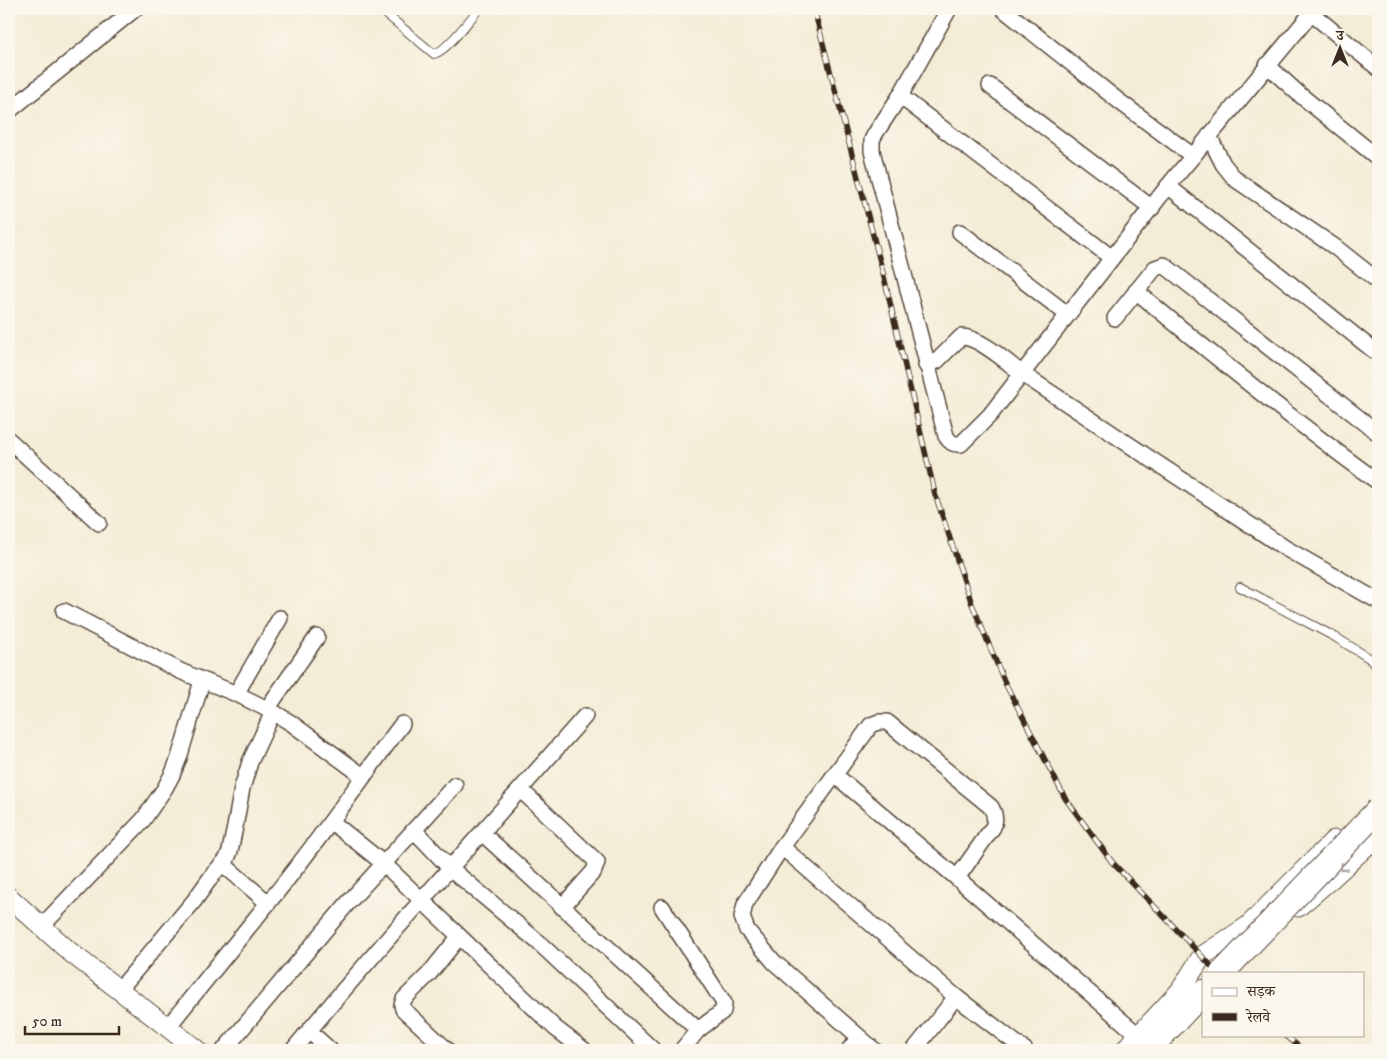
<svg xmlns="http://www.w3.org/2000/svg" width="1387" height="1059" viewBox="0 0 1387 1059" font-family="'IM FELL DW Pica','Noto Serif Devanagari',serif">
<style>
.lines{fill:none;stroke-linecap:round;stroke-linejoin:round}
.service-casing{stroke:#57473a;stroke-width:10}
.minor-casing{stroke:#57473a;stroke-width:18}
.tertiary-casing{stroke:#57473a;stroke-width:21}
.primary-casing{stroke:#57473a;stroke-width:26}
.service{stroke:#fff;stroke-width:8}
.minor{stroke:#fff;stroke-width:15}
.tertiary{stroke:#fff;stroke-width:19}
.primary{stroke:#fff;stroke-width:24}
.rail-casing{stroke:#3b2a1e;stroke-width:5.5}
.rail{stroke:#fbf7ec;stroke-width:4;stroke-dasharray:11;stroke-linecap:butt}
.primary-bridge-casing{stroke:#57473a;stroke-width:26;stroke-linecap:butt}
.primary-bridge{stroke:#fff;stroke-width:24}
.oneway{stroke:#a79f9a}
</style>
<rect width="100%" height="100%" fill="#fbf7ec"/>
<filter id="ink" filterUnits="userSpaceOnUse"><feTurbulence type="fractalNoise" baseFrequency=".02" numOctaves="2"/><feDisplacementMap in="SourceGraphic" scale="10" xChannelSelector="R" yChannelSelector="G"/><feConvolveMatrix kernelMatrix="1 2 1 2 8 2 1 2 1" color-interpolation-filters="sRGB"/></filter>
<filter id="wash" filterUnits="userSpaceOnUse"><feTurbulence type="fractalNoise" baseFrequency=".0096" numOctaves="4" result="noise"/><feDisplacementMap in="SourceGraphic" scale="20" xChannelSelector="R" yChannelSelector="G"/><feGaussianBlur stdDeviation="1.12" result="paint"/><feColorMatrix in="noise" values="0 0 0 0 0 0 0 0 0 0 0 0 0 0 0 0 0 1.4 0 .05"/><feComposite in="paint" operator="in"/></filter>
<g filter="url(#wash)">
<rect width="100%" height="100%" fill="#f3ecd6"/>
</g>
<g filter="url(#ink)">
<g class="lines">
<g class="service-casing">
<g id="service">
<path d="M380,9L434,54C447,51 469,20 479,9"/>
<polyline points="1240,587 1335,637 1369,658 1378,669"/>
<polyline points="1369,844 1378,853"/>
</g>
</g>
<g class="minor-casing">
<g id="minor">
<polyline points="949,9 900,96 1112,258 1168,186 1378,354"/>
<polyline points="1003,9 1120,102 1193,156 1315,9"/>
<polyline points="1311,13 1378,68"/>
<polyline points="1267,65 1299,94 1378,158"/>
<polyline points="990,86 1152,208"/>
<path d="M900,96L875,134L872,140V151L946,436C950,443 954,445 961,444L990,415L1112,258"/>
<polyline points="9,111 135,9"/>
<polyline points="1209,136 1223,164 1235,179 1335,247 1378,281"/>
<polyline points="1168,186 1193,156"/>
<polyline points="960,232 1067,314"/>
<path d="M1136,291C1215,357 1295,422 1378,482"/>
<polyline points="1115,318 1155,268 1164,265 1378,433"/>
<path d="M926,365L937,361L961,337C978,336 1007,362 1021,373L1285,548L1378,601"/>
<polyline points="9,440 99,523"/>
<polyline points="64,611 180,671 239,695 273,712 250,762 242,788 235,827 230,851 227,859 214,873 194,901 119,990"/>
<polyline points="236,694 280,618"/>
<polyline points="267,709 317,637"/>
<polyline points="273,712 291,723 363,776"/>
<polyline points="835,775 957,878 1138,1035"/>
<polyline points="455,785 414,830 450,868 537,941 653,1050"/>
<polyline points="521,790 597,862 594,871 562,907"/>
<polyline points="332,822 383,863 555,1028 584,1050"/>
<polyline points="482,833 698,1030"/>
<polyline points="782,847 956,997 1025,1050"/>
<path d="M268,903C316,846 357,784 402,724"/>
<polyline points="662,907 724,1003 723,1011 698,1030 682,1050"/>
<polyline points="42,926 143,820 165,788 173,773 179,758 202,681"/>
<polyline points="167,1028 268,903 223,864"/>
<polyline points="309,1031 330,1050"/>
<polyline points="224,1050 347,904 414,830"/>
<path d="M293,1050C387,936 488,827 585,716"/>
<polyline points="447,1050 403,1009 402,1005 404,999 429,974 459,937"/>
<polyline points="849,1050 859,1037"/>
<path d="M874,1050L774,962L747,930L742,917L745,904L782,847L871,725L879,722H887L991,807C995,814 996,820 993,827L957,878"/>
<polyline points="914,1050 956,997"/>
</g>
</g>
<g class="tertiary-casing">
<g id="tertiary">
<polyline points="9,897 70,952 197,1050"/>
<polyline points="1298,907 1332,878 1378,835"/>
<polyline points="1125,1050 1180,991 1202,956 1248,926 1334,840"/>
</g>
</g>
<g class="primary-casing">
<polyline id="primary" points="1148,1050 1203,992"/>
</g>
<use href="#service" class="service"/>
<use href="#minor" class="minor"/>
<use href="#tertiary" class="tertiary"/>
<use href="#primary" class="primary"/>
<g class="rail-casing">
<g id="rail">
<polyline points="814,9 884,277 935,494 972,604 1005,683 1065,798 1112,862 1218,973"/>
<polyline points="1285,1035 1303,1050"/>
</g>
</g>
<use href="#rail" class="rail"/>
<g class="primary-bridge-casing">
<polyline id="primary-bridge" points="1222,973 1378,810"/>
</g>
<use href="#primary-bridge" class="primary-bridge"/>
</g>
<defs><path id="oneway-chevron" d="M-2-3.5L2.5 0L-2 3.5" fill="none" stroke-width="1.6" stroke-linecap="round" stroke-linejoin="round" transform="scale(1.25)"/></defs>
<use class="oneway" href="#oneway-chevron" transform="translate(1343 868) rotate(137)"/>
</g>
<rect width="1387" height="1059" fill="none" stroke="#fbf7ec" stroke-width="30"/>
<rect x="1202" y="972" width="162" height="65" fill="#fbf7ec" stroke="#aea59a"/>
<rect x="1212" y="988" width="25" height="8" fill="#ffffff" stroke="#aea59a"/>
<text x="1247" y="996" font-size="15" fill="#3b2a1e">सड़क</text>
<rect x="1212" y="1013" width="25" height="8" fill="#3b2a1e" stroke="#aea59a"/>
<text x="1247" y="1022" font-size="15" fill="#3b2a1e">रेलवे</text>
<g transform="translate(1340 48)" stroke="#fbf7ec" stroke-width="4" paint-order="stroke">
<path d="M0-4L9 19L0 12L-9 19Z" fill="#3b2a1e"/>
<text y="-8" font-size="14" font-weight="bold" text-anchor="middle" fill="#3b2a1e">उ</text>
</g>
<path d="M25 1026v8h94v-8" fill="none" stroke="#3b2a1e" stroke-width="2.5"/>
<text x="32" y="1026" font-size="15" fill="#3b2a1e" stroke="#fbf7ec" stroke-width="4" paint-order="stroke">50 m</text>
</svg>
